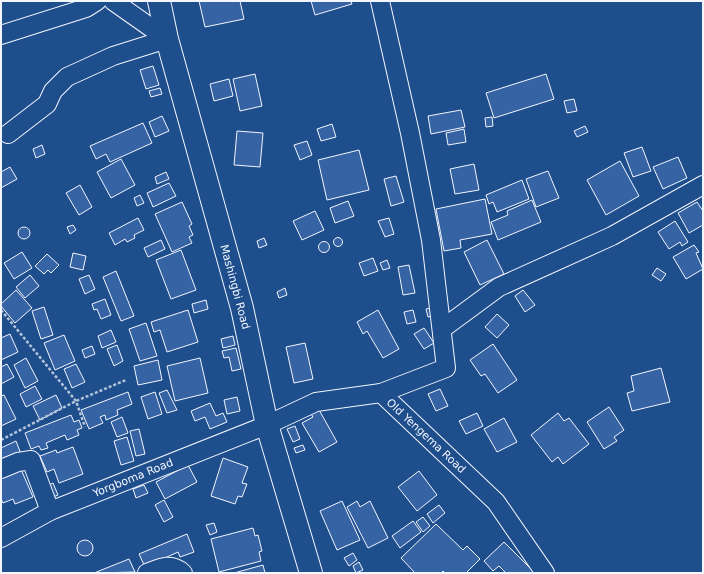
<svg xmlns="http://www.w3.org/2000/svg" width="704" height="574" viewBox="0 0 704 574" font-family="'DejaVu Sans',sans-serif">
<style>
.building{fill:#3563a3;stroke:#f2f6ff}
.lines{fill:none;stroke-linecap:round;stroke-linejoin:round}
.minor-casing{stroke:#f2f6ff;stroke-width:20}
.major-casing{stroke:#f2f6ff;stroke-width:24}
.path{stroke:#b3c4dc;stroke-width:2.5;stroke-dasharray:3 2;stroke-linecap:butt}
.minor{stroke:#1f4e8c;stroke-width:18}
.major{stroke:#1f4e8c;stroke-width:22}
.labels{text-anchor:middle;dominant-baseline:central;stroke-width:3;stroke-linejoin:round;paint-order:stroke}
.street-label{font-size:11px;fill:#f2f6ff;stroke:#1f4e8c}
</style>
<rect width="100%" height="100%" fill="#1f4e8c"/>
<g class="building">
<polygon points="199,1 240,1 244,19 205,27"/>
<polygon points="311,1 351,1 352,4 315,15"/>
<polygon points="153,66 159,85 146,89 140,70"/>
<polygon points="255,74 262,106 240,111 233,79"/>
<polygon points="546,74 554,99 494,118 486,93"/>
<polygon points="229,79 233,96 214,101 210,84"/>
<polygon points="160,88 162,94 151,97 149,91"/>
<polygon points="574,99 577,111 567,113 564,101"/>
<polygon points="461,110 465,127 431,134 428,116"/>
<polygon points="162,116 169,131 155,137 149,122"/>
<polygon points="492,117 493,126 486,127 485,118"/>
<polygon points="143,123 152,143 110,162 106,154 96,159 90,146"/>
<polygon points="332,124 336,137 321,141 317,129"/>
<polygon points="585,126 588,132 577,137 574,131"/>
<polygon points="464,129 466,142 448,145 446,133"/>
<polygon points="237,131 263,133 260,167 234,165"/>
<polygon points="307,141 312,155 300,160 294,145"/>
<polygon points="42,145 45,154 36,158 33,149"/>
<polygon points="642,147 651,171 633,177 624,153"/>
<polygon points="359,150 369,190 327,200 318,160"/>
<polygon points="678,157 687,178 663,189 653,167"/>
<polygon points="121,159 135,185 111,198 97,172"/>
<polygon points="620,161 639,196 606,215 587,180"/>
<polygon points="474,164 479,190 455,194 450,169"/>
<polygon points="10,167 17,179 1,188 1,172"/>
<polygon points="548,171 559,198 536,207 526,179"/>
<polygon points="166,172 169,179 157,184 155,177"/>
<polygon points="396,176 404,202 391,206 384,179"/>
<polygon points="522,180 529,199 497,212 493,202 489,204 486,195"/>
<polygon points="169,183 176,196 153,207 147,193"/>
<polygon points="80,185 92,207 79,215 66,193"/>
<polygon points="140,195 144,203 137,206 134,198"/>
<polygon points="485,199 492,234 460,240 461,248 444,251 436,209"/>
<polygon points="532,200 541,222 498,240 491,222 508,215 507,211"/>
<polygon points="348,201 354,216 335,223 330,208"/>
<polygon points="182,202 192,224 189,226 193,235 189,237 192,243 172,252 155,214"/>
<polygon points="697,202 703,211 703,225 689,233 678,213"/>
<polygon points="315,211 324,230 302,240 293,221"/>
<polygon points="138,218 144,230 134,235 135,238 127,242 125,239 115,245 109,233"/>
<polygon points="389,218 394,234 385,237 378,221"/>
<polygon points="675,221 688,242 682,246 680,242 669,249 658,232"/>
<polygon points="73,225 76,230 70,234 67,227"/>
<circle cx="24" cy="233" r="6"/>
<circle cx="338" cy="242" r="4.5"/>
<polygon points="264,238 267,245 259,248 257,241"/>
<polygon points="161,240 165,249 148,257 144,248"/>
<polygon points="487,240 504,274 480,285 464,252"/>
<circle cx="324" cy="247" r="5.5"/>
<polygon points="694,245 699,252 696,253 703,269 686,279 673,257"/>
<polygon points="181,250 196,290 171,299 156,260"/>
<polygon points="22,252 32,268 14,279 4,263"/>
<polygon points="73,253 86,256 83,270 70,267"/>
<polygon points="47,254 59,265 51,273 48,270 44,274 35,266"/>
<polygon points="373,258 378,271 364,276 359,263"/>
<polygon points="387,260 390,268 383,270 380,263"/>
<polygon points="409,265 415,293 403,295 398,267"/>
<polygon points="657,268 666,274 661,281 652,275"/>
<polygon points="116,271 134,316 121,321 103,277"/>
<polygon points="30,275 39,286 25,298 16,287"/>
<polygon points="89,275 95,289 85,294 79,279"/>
<polygon points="285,288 287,295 279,298 277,292"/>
<polygon points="16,290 32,308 15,323 1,306 1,304"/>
<polygon points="523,290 535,305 525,312 515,296"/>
<polygon points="105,299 111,315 101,319 97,309 94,310 92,304"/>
<polygon points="206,300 208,309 194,313 192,304"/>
<polygon points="44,307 53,335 41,339 32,311"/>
<polygon points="434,307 436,315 428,317 426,309"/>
<polygon points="188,310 198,342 167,352 160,330 154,332 151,322"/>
<polygon points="378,310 399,349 383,358 367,331 363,334 357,322"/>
<polygon points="413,310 416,322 407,324 404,312"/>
<polygon points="497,314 509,325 497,338 485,327"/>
<polygon points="146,323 157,356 140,361 129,329"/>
<polygon points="424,328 434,343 424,349 414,334"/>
<polygon points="111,330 116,342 102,348 98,336"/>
<polygon points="10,334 18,352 1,360 1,338"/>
<polygon points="64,335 75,361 55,370 44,343"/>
<polygon points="233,336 235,345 223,348 221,339"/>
<polygon points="305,343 313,379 294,383 286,347"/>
<polygon points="493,344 517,380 498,393 485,374 481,376 470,360"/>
<polygon points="117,345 123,361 114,366 107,349"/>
<polygon points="92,346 95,354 85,358 82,350"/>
<polygon points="236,348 241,369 232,371 229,357 224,358 222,351"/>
<polygon points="26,358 38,381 25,388 14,365"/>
<polygon points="200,358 208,393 175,401 167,366"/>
<polygon points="158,360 162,380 138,385 134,366"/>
<polygon points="7,364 14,377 1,384 1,367"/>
<polygon points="76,364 85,382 72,388 64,369"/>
<polygon points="661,368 670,402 632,411 627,393 634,391 631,376"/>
<polygon points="35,386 42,399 26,407 20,394"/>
<polygon points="440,389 448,406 436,411 428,394"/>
<polygon points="167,390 177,410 167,413 159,393"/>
<polygon points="128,392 132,404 117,410 118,415 106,420 105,415 100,417 103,423 89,429 81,410"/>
<polygon points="155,392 162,414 148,419 141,397"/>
<polygon points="4,395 16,419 1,426 1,396"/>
<polygon points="56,395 62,408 40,420 33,406"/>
<polygon points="237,397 240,411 227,414 224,400"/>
<polygon points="210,403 216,416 223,413 227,422 210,429 205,417 195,421 191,411"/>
<polygon points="609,407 624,430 614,437 617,441 604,449 587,422"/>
<polygon points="318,408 337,442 319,452 302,423 313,417 310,412"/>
<polygon points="477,413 483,426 466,434 459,421"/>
<polygon points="558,413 564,421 569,418 589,444 563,464 558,457 552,462 531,435"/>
<polygon points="71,415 74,422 79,420 82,428 77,430 79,435 67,440 65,435 46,443 48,448 41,450 39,446 31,449 25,433"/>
<polygon points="122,417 128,433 117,437 111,422"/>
<polygon points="504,418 517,442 497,452 484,429"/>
<polygon points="295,426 300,439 293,442 287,429"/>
<polygon points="139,429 145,454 136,456 130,431"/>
<polygon points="127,437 134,461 121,465 114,441"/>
<polygon points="16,441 21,454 1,463 1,448"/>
<polygon points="303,445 305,450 296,453 294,448"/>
<polygon points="73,447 83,474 59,483 54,469 47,472 40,456 56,450 57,453"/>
<polygon points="223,458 248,467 242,483 247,484 242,497 238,496 235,504 211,496"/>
<polygon points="188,465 197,482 165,499 156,482"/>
<polygon points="20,467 33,497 15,504 13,499 3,503 1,499 1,475"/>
<polygon points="419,471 437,495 417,511 398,487"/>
<polygon points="53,483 58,495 51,498 45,487"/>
<polygon points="144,485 148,493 136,498 133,489"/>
<polygon points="164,500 173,517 164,522 155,505"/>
<polygon points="342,501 360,540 337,550 320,511"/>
<polygon points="357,501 360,507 370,501 388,538 368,548 347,507"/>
<polygon points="439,505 445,513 433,523 427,514"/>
<polygon points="423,517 430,526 423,532 416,522"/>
<polygon points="413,521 421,532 400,548 392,536"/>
<polygon points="214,523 217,532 210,535 206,525"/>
<polygon points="436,524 463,550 467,546 480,559 466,573 445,573 443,571 441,573 415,573 401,558"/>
<polygon points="253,528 255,536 258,535 262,551 259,552 261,561 219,572 211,539"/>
<polygon points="187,534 194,552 180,557 178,552 145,567 139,554"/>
<circle cx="85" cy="548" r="8"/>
<polygon points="504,542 535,573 506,573 499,566 493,571 484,561"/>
<polygon points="353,553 357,560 349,566 344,558"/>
<polygon points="129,559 135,572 94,573"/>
<polygon points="359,562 363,570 356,573 353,566"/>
<polygon points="263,565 265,573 234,573"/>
</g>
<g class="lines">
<g class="minor-casing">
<g id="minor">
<polyline points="113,1 167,39"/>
<polyline points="1,35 86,8 97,1"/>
<polyline points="8,134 47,104 53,91 67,77 113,56 167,39"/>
<polyline points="442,329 499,287 612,236 703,185"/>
<polyline points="381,393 496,502 545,573"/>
<polyline points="1,469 18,462 31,460 50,511"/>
<polyline points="1,538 50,511 267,425 316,402 381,393 446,368 431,240 410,133 380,1"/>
<path d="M147,573C160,568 171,562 183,573"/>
</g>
</g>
<g class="major-casing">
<polyline id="major" points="159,1 167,39 242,308 267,425 311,573"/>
</g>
<g class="path">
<polyline points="1,310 76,401 85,427"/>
<polyline points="1,440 76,401 126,380"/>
</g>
<use href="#minor" class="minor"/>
<use href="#major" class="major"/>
</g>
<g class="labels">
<g class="street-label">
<text transform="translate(235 287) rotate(75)">Mashingbi Road</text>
<text transform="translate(426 436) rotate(43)">Old Yengema Road</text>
<text transform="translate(133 478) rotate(-22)">Yorgboma Road</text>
</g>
</g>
<rect width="704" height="574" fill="none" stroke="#f2f6ff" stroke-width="4"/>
</svg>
